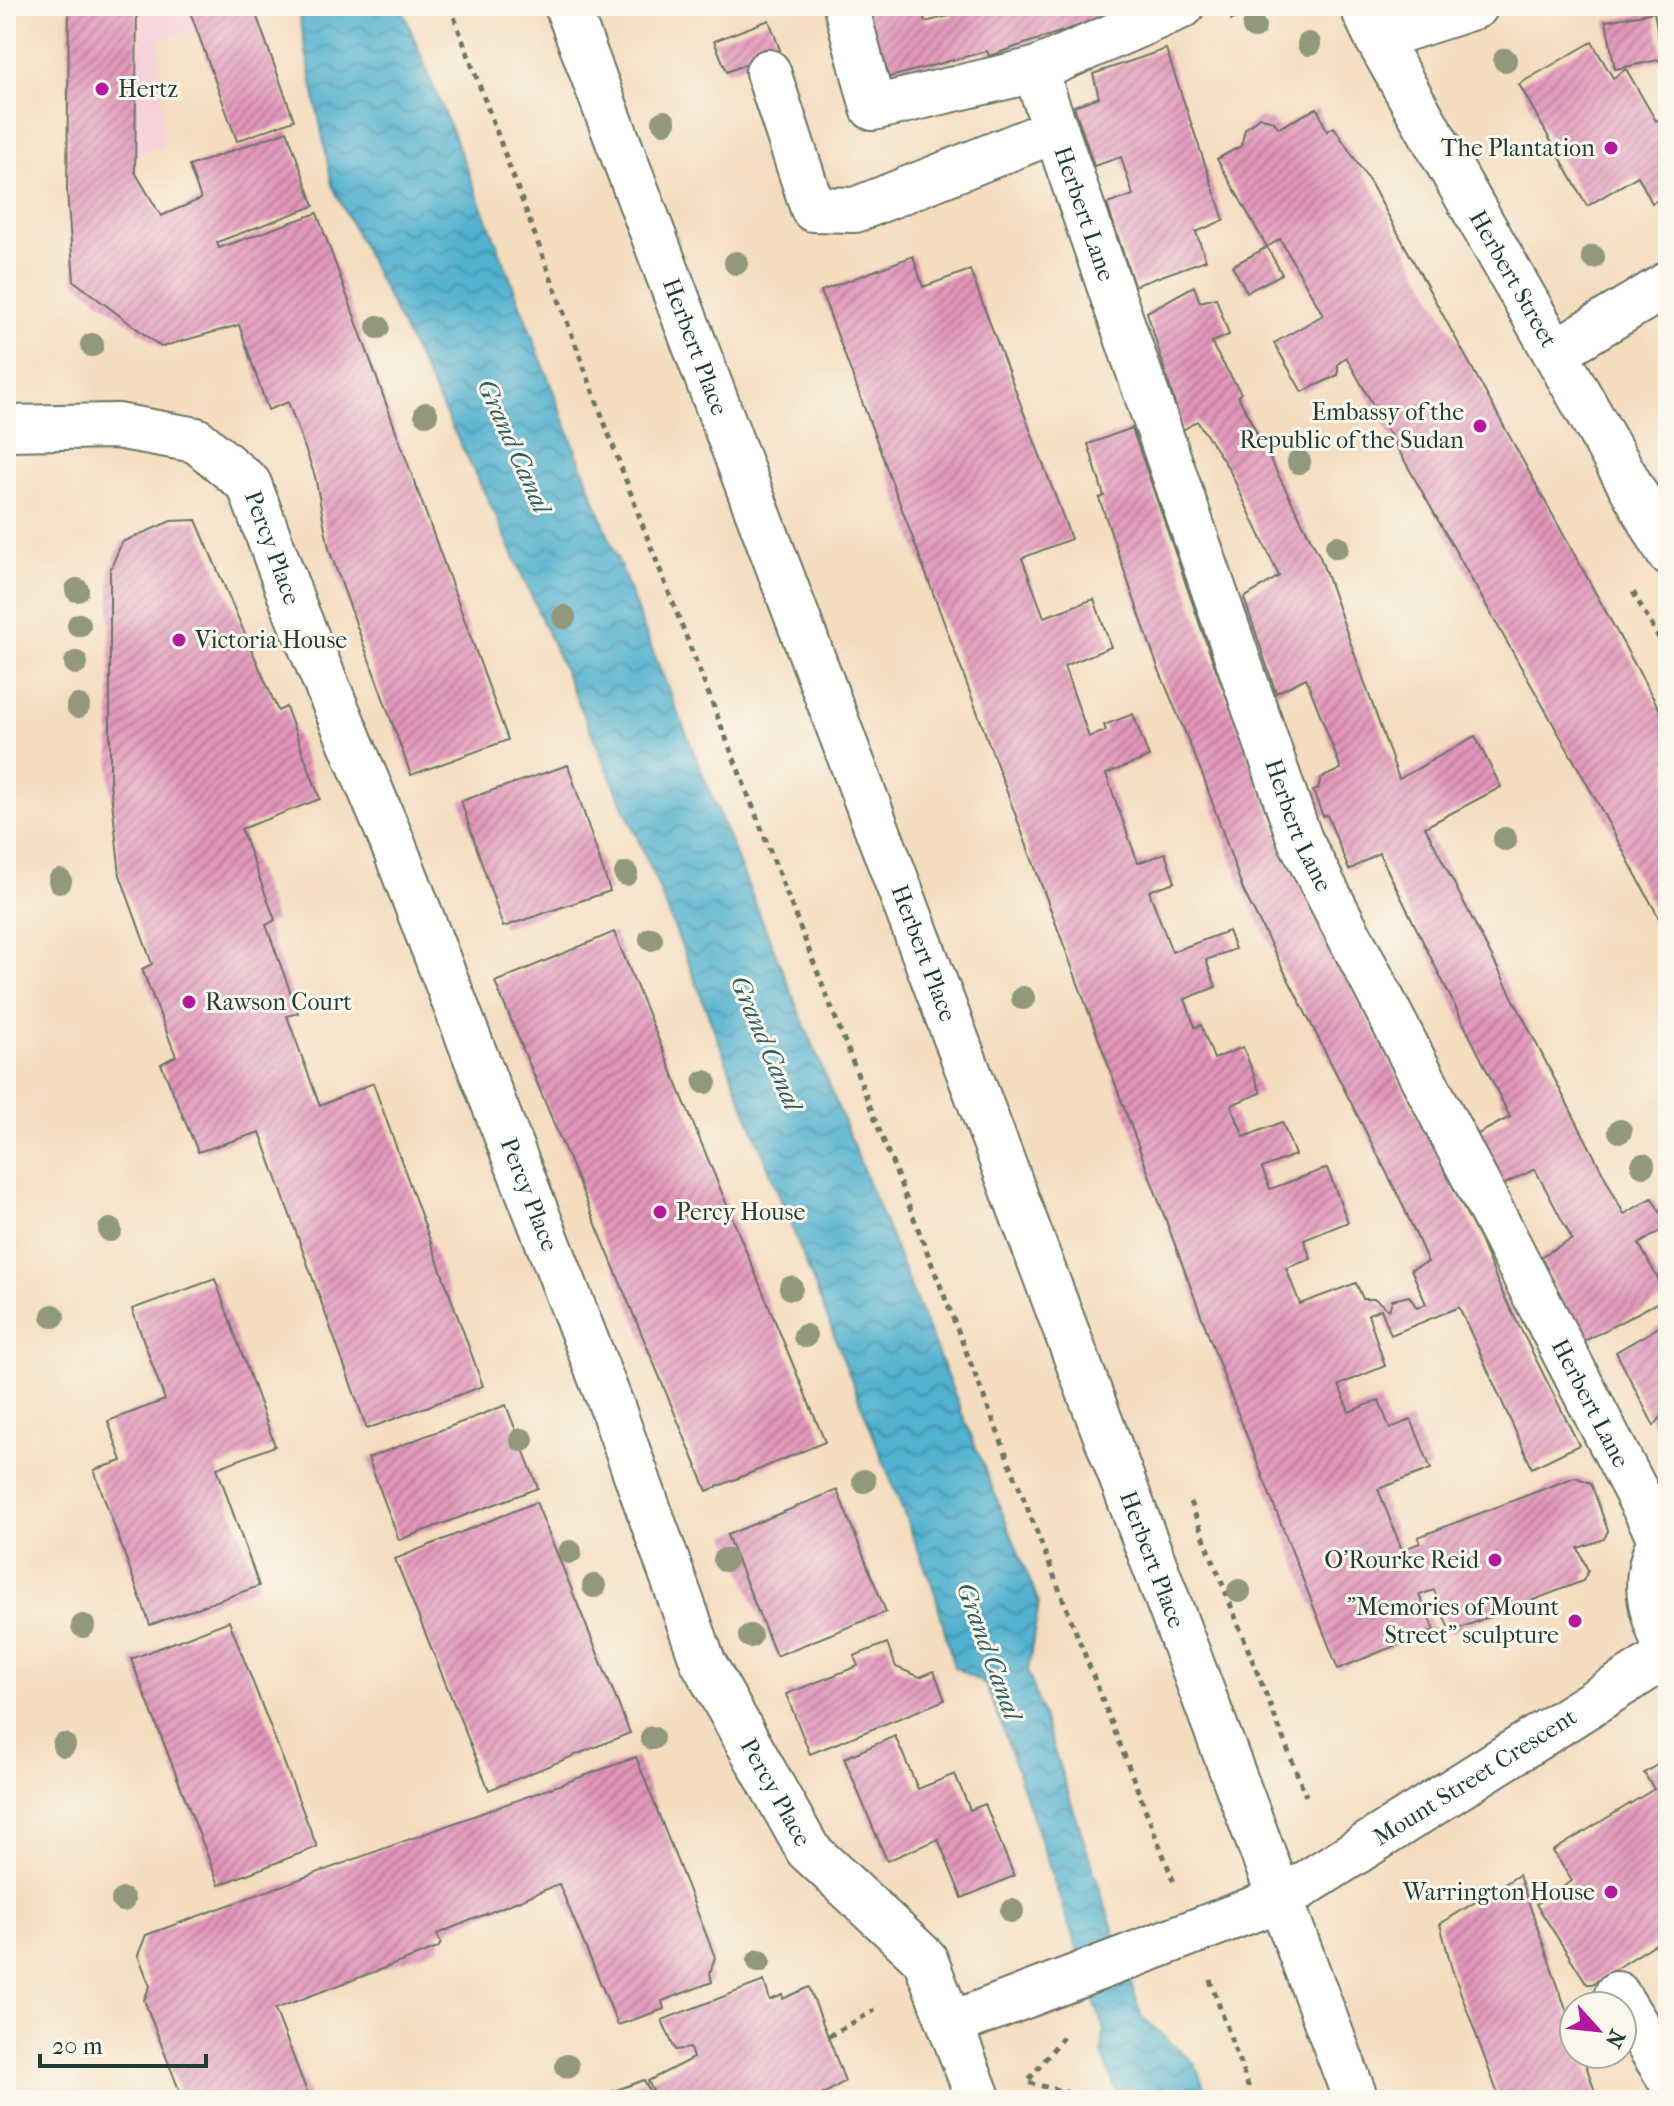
<svg xmlns="http://www.w3.org/2000/svg" width="1674" height="2106" viewBox="0 0 1674 2106" font-family="'IM FELL French Canon',serif">
<style>
.built{fill:#f6cfd8}
.water{fill:url(#water-waves);stroke:#387782;stroke-width:2}
.building{fill:url(#building-hatch)}
.lines{fill:none;stroke-linecap:round;stroke-linejoin:round}
.minor-casing{stroke:#6a7564;stroke-width:48}
.path{stroke:#6a7564;stroke-width:5;stroke-dasharray:6 6;stroke-linecap:butt}
.minor{stroke:#fff;stroke-width:44}
.tree{fill:#91987c}
.poi-dot{fill:#b5179e;stroke:#fbf7ec;stroke-width:3}
.labels{text-anchor:middle;dominant-baseline:central;stroke-width:6;stroke-linejoin:round;paint-order:stroke}
.poi-label{font-size:24px;fill:#1f3d34;stroke:#fbf7ec;text-anchor:end}
.street-label{font-size:24px;fill:#1f3d34;stroke:#fbf7ec}
.water-label{font-size:26px;font-style:italic;fill:#2e6062;stroke:#fbf7ec}
</style>
<defs>
<pattern id="water-waves" width="16" height="10" patternUnits="userSpaceOnUse" patternTransform="scale(2)"><rect width="16" height="10" fill="#51b1cf"/><path d="M0 5q4-4 8 0t8 0" fill="none" stroke="#4391a9"/></pattern>
<pattern id="building-hatch" width="6" height="6" patternUnits="userSpaceOnUse" patternTransform="scale(2)"><rect width="6" height="6" fill="#e194b9"/><path d="M-1 1l2-2M0 6l6-6M5 7l2-2" fill="none" stroke="#b67a97"/></pattern>
</defs>
<rect width="100%" height="100%" fill="#fbf7ec"/>
<filter id="ink" filterUnits="userSpaceOnUse"><feTurbulence type="fractalNoise" baseFrequency=".0125" numOctaves="2"/><feDisplacementMap in="SourceGraphic" scale="16" xChannelSelector="R" yChannelSelector="G"/><feConvolveMatrix kernelMatrix="1 2 1 2 8 2 1 2 1" color-interpolation-filters="sRGB"/></filter>
<filter id="wash" filterUnits="userSpaceOnUse"><feTurbulence type="fractalNoise" baseFrequency=".006" numOctaves="4" result="noise"/><feDisplacementMap in="SourceGraphic" scale="32" xChannelSelector="R" yChannelSelector="G"/><feGaussianBlur stdDeviation="1.8" result="paint"/><feColorMatrix in="noise" values="0 0 0 0 0 0 0 0 0 0 0 0 0 0 0 0 0 1.4 0 .05"/><feComposite in="paint" operator="in"/></filter>
<g filter="url(#wash)">
<rect width="100%" height="100%" fill="#f4dcbe"/>
<polygon class="built" points="69,6 221,6 221,26 159,39 164,146 68,180"/>
<polygon class="water" points="297,6 401,6 492,231 648,639 1039,1603 1028,1671 1142,2017 1195,2064 1209,2100 1119,2100 1102,2053 1104,2030 999,1718 985,1684 954,1667 935,1593 652,871 497,518 332,185"/>
<g id="blocks">
<g class="building">
<polygon points="69,6 137,6 135,172 161,216 201,199 189,166 287,131 314,206 217,242 219,248 317,213 508,740 411,775 329,549 315,476 288,402 268,410 239,325 161,347 74,281 67,191"/>
<polygon points="188,6 253,6 294,120 237,141"/>
<polygon points="865,6 922,6 925,22 989,6 1137,6 989,56 987,51 882,79"/>
<polygon points="1654,12 1663,59 1615,69 1606,21"/>
<polygon points="769,20 780,50 727,72 714,41"/>
<polygon points="1592,42 1613,78 1626,69 1656,121 1668,114 1668,194 1652,203 1638,176 1587,206 1519,84"/>
<polygon points="1166,49 1224,220 1196,232 1206,260 1134,286 1107,204 1133,195 1121,157 1094,166 1074,106 1099,97 1093,74"/>
<polygon points="1317,108 1327,131 1334,127 1371,184 1668,725 1668,935 1595,798 1346,357 1338,364 1338,375 1302,392 1274,343 1323,315 1280,239 1267,247 1282,274 1247,292 1232,266 1267,247 1217,159 1241,146 1245,129 1259,117 1273,121 1279,128"/>
<polygon points="913,256 923,287 970,270 1062,514 1071,539 1022,558 1044,617 1094,599 1111,647 1064,666 1089,737 1106,731 1104,725 1133,714 1149,757 1106,774 1138,863 1165,853 1175,882 1149,891 1172,952 1228,931 1235,949 1206,960 1216,987 1185,999 1195,1027 1201,1025 1214,1059 1243,1047 1261,1093 1231,1105 1244,1137 1282,1122 1295,1155 1262,1168 1270,1189 1327,1168 1348,1222 1304,1240 1311,1259 1286,1268 1300,1304 1356,1283 1363,1299 1375,1299 1389,1310 1392,1300 1409,1296 1417,1308 1426,1304 1411,1269 1428,1262 1401,1201 1243,890 1203,776 1157,665 1099,498 1104,496 1088,444 1132,428 1208,648 1291,868 1480,1240 1501,1290 1579,1445 1532,1468 1459,1307 1391,1335 1381,1309 1368,1314 1385,1366 1339,1385 1349,1412 1379,1400 1390,1429 1411,1419 1431,1469 1378,1489 1402,1550 1420,1543 1418,1537 1575,1477 1591,1483 1608,1531 1604,1539 1578,1548 1588,1571 1583,1581 1450,1632 1434,1590 1419,1595 1434,1630 1338,1669 1230,1393 821,291"/>
<polygon points="1194,286 1200,302 1216,298 1229,335 1212,342 1215,350 1241,393 1238,396 1320,557 1399,779 1475,736 1501,787 1425,827 1624,1214 1652,1198 1668,1226 1639,1244 1668,1297 1583,1342 1540,1257 1572,1239 1535,1169 1503,1185 1476,1135 1510,1117 1379,853 1349,870 1327,815 1323,816 1313,791 1318,789 1321,778 1341,769 1306,678 1276,693 1244,598 1279,576 1229,469 1197,421 1183,430 1147,312"/>
<polygon points="196,520 278,711 286,707 320,799 241,829 275,920 266,925 298,1013 287,1016 320,1106 373,1083 483,1386 367,1429 260,1132 198,1152 161,1064 176,1056 142,969 152,964 120,875 110,782 110,570 122,542 171,521"/>
<polygon points="568,765 610,891 503,927 461,801"/>
<polygon points="614,932 825,1442 707,1491 495,982"/>
<polygon points="215,1279 275,1446 217,1468 259,1586 150,1625 94,1470 122,1461 108,1421 165,1400 132,1309"/>
<polygon points="1668,1322 1668,1408 1654,1426 1616,1352"/>
<polygon points="506,1405 538,1488 399,1540 368,1458"/>
<polygon points="837,1490 886,1612 776,1656 727,1535"/>
<polygon points="536,1502 630,1733 489,1790 395,1559"/>
<polygon points="229,1621 317,1847 219,1885 131,1659"/>
<polygon points="887,1643 896,1667 920,1677 934,1671 945,1700 810,1754 786,1694 858,1666 854,1656"/>
<polygon points="895,1736 918,1789 955,1774 970,1810 985,1804 1014,1876 962,1898 938,1839 887,1861 844,1758"/>
<polygon points="636,1757 715,1957 710,1973 712,1982 662,2001 664,2009 618,2025 559,1884 437,1934 441,1943 438,1948 275,2009 310,2100 183,2100 144,2000 150,1986 138,1955 146,1935"/>
<polygon points="1668,1758 1668,1936 1592,1984 1587,1984 1536,1904 1572,1881 1553,1851 1654,1789 1644,1773"/>
<polygon points="1519,1875 1574,2032 1574,2054 1582,2054 1598,2100 1500,2100 1452,1969 1440,1924"/>
<polygon points="764,1981 770,2000 783,1995 783,1999 809,1987 845,2081 822,2095 824,2100 657,2100 648,2081 693,2058 690,2048 675,2050 662,2020"/>
<polygon points="644,2080 654,2100 589,2100"/>
</g>
</g>
</g>
<g filter="url(#ink)">
<use href="#blocks" fill-opacity="0" stroke="#6a7564" stroke-width="2"/>
<g class="lines">
<g class="minor-casing">
<g id="minor">
<path id="s1" d="M567,6L1356,2100"/>
<polyline points="846,6 873,108 1035,70 1182,6"/>
<path id="s2" d="M1362,6L1377,38L1668,552"/>
<polyline points="1377,38 1476,6"/>
<path id="s3" d="M1035,70L1300,840L1660,1538"/>
<polyline points="768,72 813,209 855,210 1056,130"/>
<polyline points="1555,352 1668,284"/>
<path id="s4" d="M6,428L117,426L196,440L249,484L297,614L391,839L612,1407L703,1662L808,1850L925,1959L979,2100"/>
<path d="M1668,1523C1640,1577 1646,1599 1668,1654"/>
<polyline points="1617,1994 1668,2076"/>
<path id="s5" d="M951,2024L1283,1898L1668,1655"/>
</g>
</g>
<g class="path">
<polyline points="450,6 644,529 1175,1885"/>
<polyline points="1230,19 1271,6"/>
<polyline points="1633,592 1668,654"/>
<polyline points="1190,1502 1306,1796"/>
<polyline points="1210,1980 1253,2100"/>
<polyline points="829,2036 875,2010"/>
<polyline points="1063,2037 1027,2082 1069,2093 1077,2100"/>
</g>
<use href="#minor" class="minor"/>
</g>
<g class="tree">
<circle cx="1254" cy="27" r="12"/>
<circle cx="1309" cy="44" r="12"/>
<circle cx="1505" cy="60" r="12"/>
<circle cx="664" cy="122" r="12"/>
<circle cx="1593" cy="257" r="12"/>
<circle cx="736" cy="263" r="12"/>
<circle cx="378" cy="327" r="12"/>
<circle cx="92" cy="345" r="12"/>
<circle cx="426" cy="414" r="12"/>
<circle cx="1299" cy="462" r="12"/>
<circle cx="1337" cy="547" r="12"/>
<circle cx="77" cy="590" r="12"/>
<circle cx="564" cy="617" r="12"/>
<circle cx="79" cy="625" r="12"/>
<circle cx="76" cy="663" r="12"/>
<circle cx="78" cy="706" r="12"/>
<circle cx="1505" cy="839" r="12"/>
<circle cx="626" cy="874" r="12"/>
<circle cx="60" cy="881" r="12"/>
<circle cx="651" cy="939" r="12"/>
<circle cx="1023" cy="998" r="12"/>
<circle cx="705" cy="1082" r="12"/>
<circle cx="1620" cy="1131" r="12"/>
<circle cx="1643" cy="1165" r="12"/>
<circle cx="110" cy="1230" r="12"/>
<circle cx="791" cy="1288" r="12"/>
<circle cx="53" cy="1316" r="12"/>
<circle cx="805" cy="1336" r="12"/>
<circle cx="522" cy="1440" r="12"/>
<circle cx="864" cy="1481" r="12"/>
<circle cx="570" cy="1552" r="12"/>
<circle cx="725" cy="1560" r="12"/>
<circle cx="594" cy="1586" r="12"/>
<circle cx="1239" cy="1591" r="12"/>
<circle cx="83" cy="1626" r="12"/>
<circle cx="750" cy="1636" r="12"/>
<circle cx="652" cy="1738" r="12"/>
<circle cx="64" cy="1745" r="12"/>
<circle cx="123" cy="1900" r="12"/>
<circle cx="1012" cy="1911" r="12"/>
<circle cx="759" cy="1961" r="12"/>
<circle cx="567" cy="2066" r="12"/>
</g>
</g>
<g class="poi-dot">
<circle cx="102" cy="89" r="8"/>
<circle cx="1611" cy="148" r="8"/>
<circle cx="1480" cy="426" r="8"/>
<circle cx="179" cy="640" r="8"/>
<circle cx="189" cy="1002" r="8"/>
<circle cx="660" cy="1212" r="8"/>
<circle cx="1495" cy="1560" r="8"/>
<circle cx="1575" cy="1621" r="8"/>
<circle cx="1611" cy="1892" r="8"/>
</g>
<g class="labels">
<g class="poi-label">
<text x="118" y="89" text-anchor="start">Hertz</text>
<text x="1595" y="148">The Plantation</text>
<text x="1464" y="412">Embassy of the<tspan x="1464" dy="28">Republic of the Sudan</tspan></text>
<text x="195" y="640" text-anchor="start">Victoria House</text>
<text x="205" y="1002" text-anchor="start">Rawson Court</text>
<text x="676" y="1212" text-anchor="start">Percy House</text>
<text x="1479" y="1560">O'Rourke Reid</text>
<text x="1559" y="1607">"Memories of Mount<tspan x="1559" dy="28">Street" sculpture</tspan></text>
<text x="1595" y="1892">Warrington House</text>
</g>
<g class="street-label">
<text stroke="none"><textPath href="#s3" startOffset="152">Herbert Lane</textPath></text>
<text stroke="none"><textPath href="#s2" startOffset="312">Herbert Street</textPath></text>
<text stroke="none"><textPath href="#s1" startOffset="364">Herbert Place</textPath></text>
<text stroke="none"><textPath href="#s4" startOffset="328">Percy Place</textPath></text>
<text stroke="none"><textPath href="#s3" startOffset="800">Herbert Lane</textPath></text>
<text stroke="none"><textPath href="#s1" startOffset="1012">Herbert Place</textPath></text>
<text stroke="none"><textPath href="#s4" startOffset="1024">Percy Place</textPath></text>
<text stroke="none"><textPath href="#s3" startOffset="1448">Herbert Lane</textPath></text>
<text stroke="none"><textPath href="#s1" startOffset="1660">Herbert Place</textPath></text>
<text stroke="none"><textPath href="#s5" startOffset="582">Mount Street Crescent</textPath></text>
<text stroke="none"><textPath href="#s4" startOffset="1672">Percy Place</textPath></text>
</g>
<g class="water-label">
<text transform="translate(514 446) rotate(66)">Grand Canal</text>
<text transform="translate(766 1043) rotate(67)">Grand Canal</text>
<text transform="translate(989 1651) rotate(70)">Grand Canal</text>
</g>
</g>
<rect width="1674" height="2106" fill="none" stroke="#fbf7ec" stroke-width="32"/>
<g transform="translate(1598 2030) rotate(117)"><circle r="38" fill="#fbf7ec" stroke="#a3ada2" stroke-width="2"/>
<path d="M0-6L14 30L0 20L-14 30Z" fill="#b5179e"/>
<text y="-12" font-size="22" font-weight="bold" text-anchor="middle" fill="#1f3d34">N</text>
</g>
<path d="M40 2054v12h166v-12" fill="none" stroke="#1f3d34" stroke-width="4"/>
<text x="52" y="2054" font-size="24" fill="#1f3d34" stroke="#fbf7ec" stroke-width="6" paint-order="stroke">20 m</text>
</svg>
